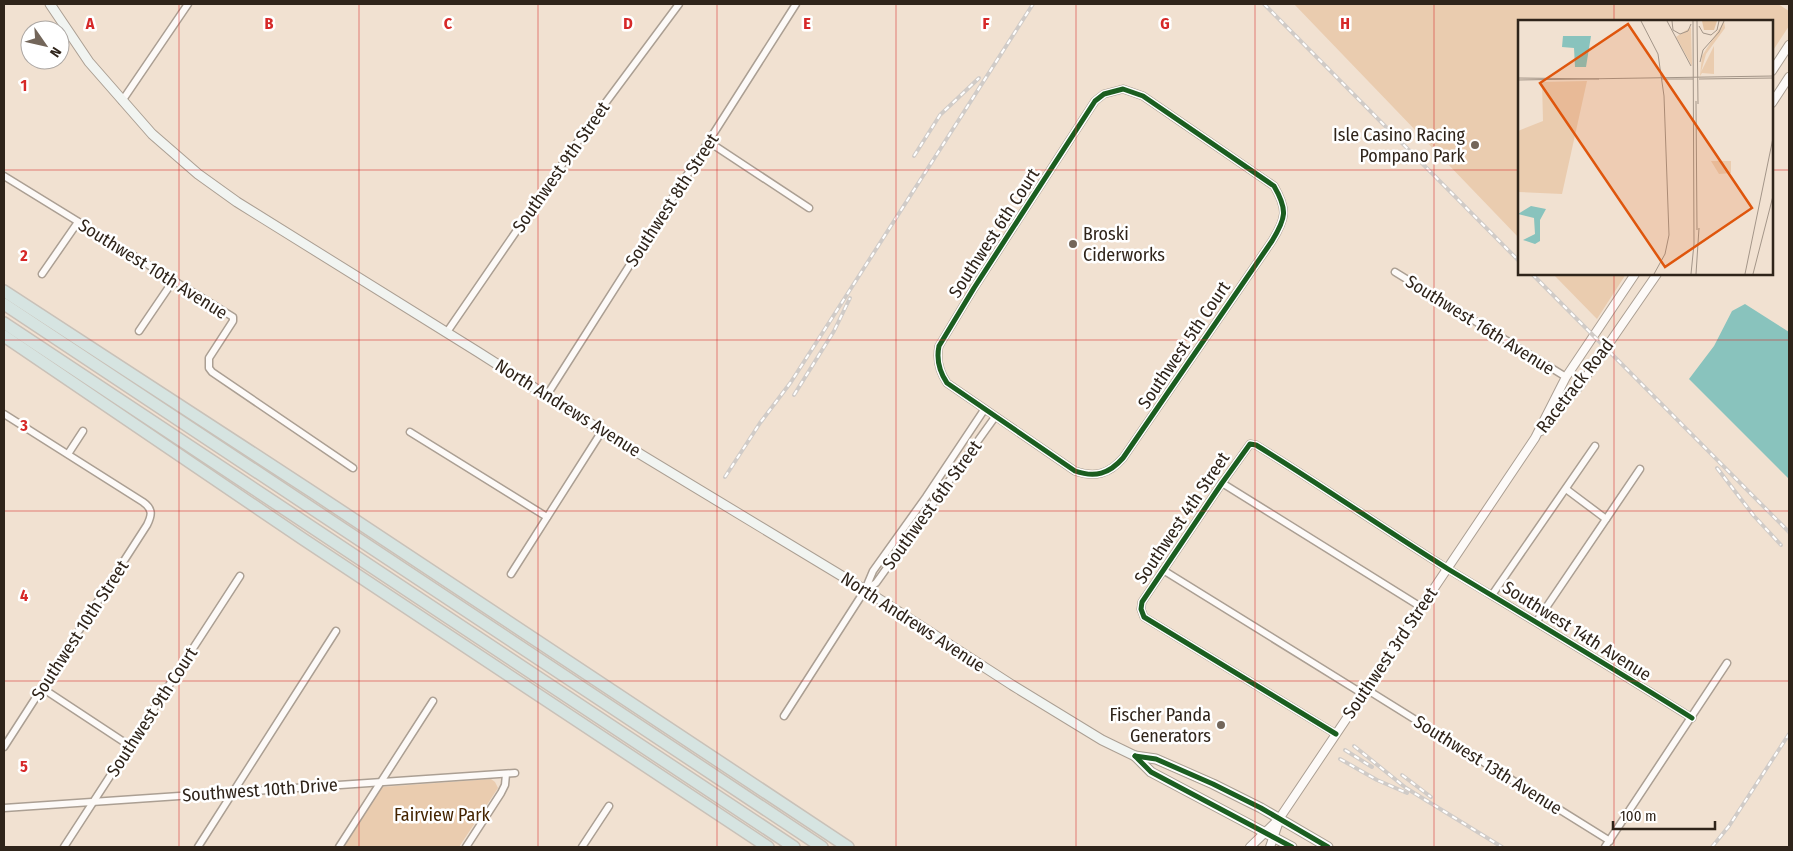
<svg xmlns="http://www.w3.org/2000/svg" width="1793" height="851" viewBox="0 0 1793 851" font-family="'Fira Sans Condensed',sans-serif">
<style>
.green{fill:#eaccaf}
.water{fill:#89c3bd}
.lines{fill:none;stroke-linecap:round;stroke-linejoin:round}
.minor-casing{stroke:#ab9f93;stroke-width:9}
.tertiary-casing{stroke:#ab9f93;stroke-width:10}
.secondary-casing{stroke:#ab9f93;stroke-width:11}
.motorway-casing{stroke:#c9c1b8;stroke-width:14}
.minor{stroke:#fdfaf8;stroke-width:6}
.tertiary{stroke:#fdfaf8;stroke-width:8}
.secondary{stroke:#f1f4f1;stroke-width:9}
.motorway{stroke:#d6e4e1;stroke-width:11}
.rail-casing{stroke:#d0cbc7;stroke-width:4}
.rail{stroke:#fff;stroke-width:2;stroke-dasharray:5.5;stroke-linecap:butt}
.cycleway-casing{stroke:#fff;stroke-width:8}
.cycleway{stroke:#1b5e20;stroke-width:5}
.grid{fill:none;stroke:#d62828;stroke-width:1;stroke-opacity:0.55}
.poi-dot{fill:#73665a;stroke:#fff;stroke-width:2}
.labels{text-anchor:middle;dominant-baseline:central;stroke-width:5;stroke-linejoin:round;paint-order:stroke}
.poi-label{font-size:18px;fill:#2f241a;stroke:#fff;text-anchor:end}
.street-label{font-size:18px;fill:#2f241a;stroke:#fff}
.park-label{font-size:18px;fill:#442400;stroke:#fff}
.inset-road{fill:none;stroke:#a39588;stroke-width:1}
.view{fill:#df560d;fill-opacity:0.15;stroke:#df560d;stroke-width:2.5}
.inset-edge{fill:none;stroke:#2f241a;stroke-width:2.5}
.grid-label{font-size:16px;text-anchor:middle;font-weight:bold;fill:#d62828;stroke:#fff;stroke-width:5;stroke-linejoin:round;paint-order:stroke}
</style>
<rect width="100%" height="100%" fill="#f1e1d1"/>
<g class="green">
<polygon points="1294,4 1778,4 1789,11 1789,26 1772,52 1772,21 1519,21 1519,238"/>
<polygon points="1553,274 1626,274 1597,319"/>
<polygon points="491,779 495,782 498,788 459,847 344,847 382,787"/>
</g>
<polygon class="water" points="1745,304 1789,332 1789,479 1689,379 1714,346 1732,311"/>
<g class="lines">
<g class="minor-casing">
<g id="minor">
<path d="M1123,89L1143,96L1274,186C1288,210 1286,218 1272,241L1123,458C1109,474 1095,478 1075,471L947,383C939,371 936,360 939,346L974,288L1095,101L1104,94Z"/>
<polyline points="122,101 188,4"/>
<polyline points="709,142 809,208"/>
<polyline points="4,176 233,317 233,321 209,358 209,368 212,372 353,468"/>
<polyline points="1395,272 1566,377"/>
<polyline points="42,274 78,222"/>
<polyline points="139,331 173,281"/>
<polyline points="447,332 592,121 679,4"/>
<polyline points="547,395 796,4"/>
<path d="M4,414L143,502C153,509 152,515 147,525L4,747"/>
<polyline points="410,432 547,517"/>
<polyline points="68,454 83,431"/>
<polyline points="1222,483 1421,607"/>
<polyline points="1566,489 1606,519"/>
<polyline points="1163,570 1363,694"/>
<polyline points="511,574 602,431"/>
<polyline points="866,589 876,583 995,417"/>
<polyline points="1492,595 1595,446"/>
<polyline points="1537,621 1640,469"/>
<polyline points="42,688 130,746"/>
<polyline points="1366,689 1610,841"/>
<polyline points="784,716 865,590 873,571 926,497 984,410"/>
<path d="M1336,734L1144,617L1141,609L1142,602L1222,483L1250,444L1256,445C1321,485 1384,529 1448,569C1529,618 1611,667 1692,718"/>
<polyline points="4,808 515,773"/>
<polyline points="64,847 240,576"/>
<polyline points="198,847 336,631"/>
<polyline points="339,847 433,701"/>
<polyline points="466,847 501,793 505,785 506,774"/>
<polyline points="582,847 609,806"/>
<polyline points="1605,847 1727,663"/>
</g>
</g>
<g class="tertiary-casing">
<g id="tertiary">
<polyline points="1772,71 1789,45"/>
<polyline points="1772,103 1789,77"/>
<polyline points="1541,431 1581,384 1657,274"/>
<polyline points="1250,847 1279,819 1535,438 1566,377 1635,274"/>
<polyline points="1270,847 1279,821"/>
</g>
</g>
<g class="secondary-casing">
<g id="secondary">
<polyline points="50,4 89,62 152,134 198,174 237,202 478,352 602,431 865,590 1012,685 1102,740 1135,756 1151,772 1292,847"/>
<polyline points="1135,756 1156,759 1213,784 1261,808 1328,847"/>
</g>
</g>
<g class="motorway-casing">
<g id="motorway">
<polyline points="4,291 314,493 848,847"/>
<polyline points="4,304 822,847"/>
<polyline points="4,323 794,847"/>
<polyline points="4,336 303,539 768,847"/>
</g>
</g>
<use href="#minor" class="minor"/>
<use href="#tertiary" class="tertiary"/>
<use href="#secondary" class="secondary"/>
<use href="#motorway" class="motorway"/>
<g class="rail-casing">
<g id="rail">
<polyline points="1264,4 1519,261"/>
<polyline points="914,156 940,115 979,78"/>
<polyline points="1532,274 1789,532"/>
<polyline points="794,395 834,331 850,298"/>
<polyline points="1717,468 1754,516 1781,545"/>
<polyline points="725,477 760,423 791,382 1033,4"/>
<polyline points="1354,746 1406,788 1502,847"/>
<polyline points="1345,750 1372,767"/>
<polyline points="1340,759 1377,780 1407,793"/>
<polyline points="1402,775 1431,797"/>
<polyline points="1712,847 1729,826 1789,734"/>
</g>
</g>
<use href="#rail" class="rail"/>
<g class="cycleway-casing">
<g id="cycleway">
<path d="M1123,89L1143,96L1274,186C1288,210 1286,218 1272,241L1123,458C1109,474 1095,478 1075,471L947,383C939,371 936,360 939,346L974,288L1095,101L1104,94Z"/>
<path d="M1336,734L1144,617L1141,609L1142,602L1222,483L1250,444L1256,445C1321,485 1384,529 1448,569C1529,618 1611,667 1692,718"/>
<polyline points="1135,756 1156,759 1213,784 1261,808 1328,847"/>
<polyline points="1135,756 1151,772 1292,847"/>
</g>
</g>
<use href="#cycleway" class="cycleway"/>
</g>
<path class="grid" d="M179,4V847M359,4V847M538,4V847M717,4V847M896,4V847M1076,4V847M1255,4V847M1434,4V847M1614,4V21M4,170H1519M1772,170H1789M1614,274V847M4,340H1789M4,511H1789M4,681H1789"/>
<g class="poi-dot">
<circle cx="1475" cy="145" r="5"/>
<circle cx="1073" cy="244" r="5"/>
<circle cx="1221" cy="725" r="5"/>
</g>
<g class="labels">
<g class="poi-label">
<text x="1465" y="135">Isle Casino Racing<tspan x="1465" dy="21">Pompano Park</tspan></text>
<text x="1083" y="234" text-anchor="start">Broski<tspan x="1083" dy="21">Ciderworks</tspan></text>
<text x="1211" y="715">Fischer Panda<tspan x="1211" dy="21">Generators</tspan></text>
</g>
<g class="street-label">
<text transform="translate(561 167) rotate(-55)">Southwest 9th Street</text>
<text transform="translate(672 200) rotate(-57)">Southwest 8th Street</text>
<text transform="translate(994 233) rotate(-57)">Southwest 6th Court</text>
<text transform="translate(153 269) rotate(32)">Southwest 10th Avenue</text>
<text transform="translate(1480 325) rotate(32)">Southwest 16th Avenue</text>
<text transform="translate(1184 345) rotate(-56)">Southwest 5th Court</text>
<text transform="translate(1575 386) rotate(-52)">Racetrack Road</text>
<text transform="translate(568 408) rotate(32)">North Andrews Avenue</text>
<text transform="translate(932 505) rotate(-54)">Southwest 6th Street</text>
<text transform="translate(1182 518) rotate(-56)">Southwest 4th Street</text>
<text transform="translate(913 622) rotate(33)">North Andrews Avenue</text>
<text transform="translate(80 630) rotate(-57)">Southwest 10th Street</text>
<text transform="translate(1577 631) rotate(32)">Southwest 14th Avenue</text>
<text transform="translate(1390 653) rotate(-56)">Southwest 3rd Street</text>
<text transform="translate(152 712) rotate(-57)">Southwest 9th Court</text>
<text transform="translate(1488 765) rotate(32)">Southwest 13th Avenue</text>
<text transform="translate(260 790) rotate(-4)">Southwest 10th Drive</text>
</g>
<g class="park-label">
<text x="442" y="815">Fairview Park</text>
</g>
</g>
<g transform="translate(1518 20)">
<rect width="255" height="255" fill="#f1e1d1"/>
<path d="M206,1L207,8L188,34L183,52L196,26V54L184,53L182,56L184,36ZM173,7L174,46L158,17ZM69,61L44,174L0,172V111L25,101L24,62ZM193,141H213V153L201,154Z" fill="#eaccaf"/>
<path d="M184,1H199L196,10H186Z" fill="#e5c3a1"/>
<path d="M45,16H73L68,47H57L56,28L44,27ZM13,186L28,189L22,200V221L17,224L5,220L17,214L16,198L0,194Z" fill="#89c3bd"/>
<path class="inset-road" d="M123,1L140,34L146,76L151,215L147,234L136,254M149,1L173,46M154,1L155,10L162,14L170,11L173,4M179,1L180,84M181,6L185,13L193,15L199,10L201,1M182,42L185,30L201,12L206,1M0,58L81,59M144,59H175M181,59L255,58M0,60L255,56M178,81L179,210M173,254L176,224L175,1M178,254L181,208M227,254L255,118M235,254L255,176"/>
<path class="view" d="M110,4L234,188L147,247L22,63Z"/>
<rect width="255" height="255" class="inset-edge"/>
</g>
<g class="grid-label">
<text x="90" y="29">A</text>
<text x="269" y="29">B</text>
<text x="448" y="29">C</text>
<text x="628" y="29">D</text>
<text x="807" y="29">E</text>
<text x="986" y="29">F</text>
<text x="1165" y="29">G</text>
<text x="1345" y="29">H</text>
<text x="24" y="91">1</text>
<text x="24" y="261">2</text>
<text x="24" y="431">3</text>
<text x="24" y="601">4</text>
<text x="24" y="772">5</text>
</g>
<rect width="1793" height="851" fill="none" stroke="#2f241a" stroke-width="10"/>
<g transform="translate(45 45) rotate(124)"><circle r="24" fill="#ffffff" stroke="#aca7a3"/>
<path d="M0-4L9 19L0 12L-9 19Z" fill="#73665a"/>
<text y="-8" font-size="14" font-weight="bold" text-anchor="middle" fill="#2f241a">N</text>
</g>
<path d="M1613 821v8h102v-8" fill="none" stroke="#2f241a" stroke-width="2.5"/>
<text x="1620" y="821" font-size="15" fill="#2f241a" stroke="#ffffff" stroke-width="4" paint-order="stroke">100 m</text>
</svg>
